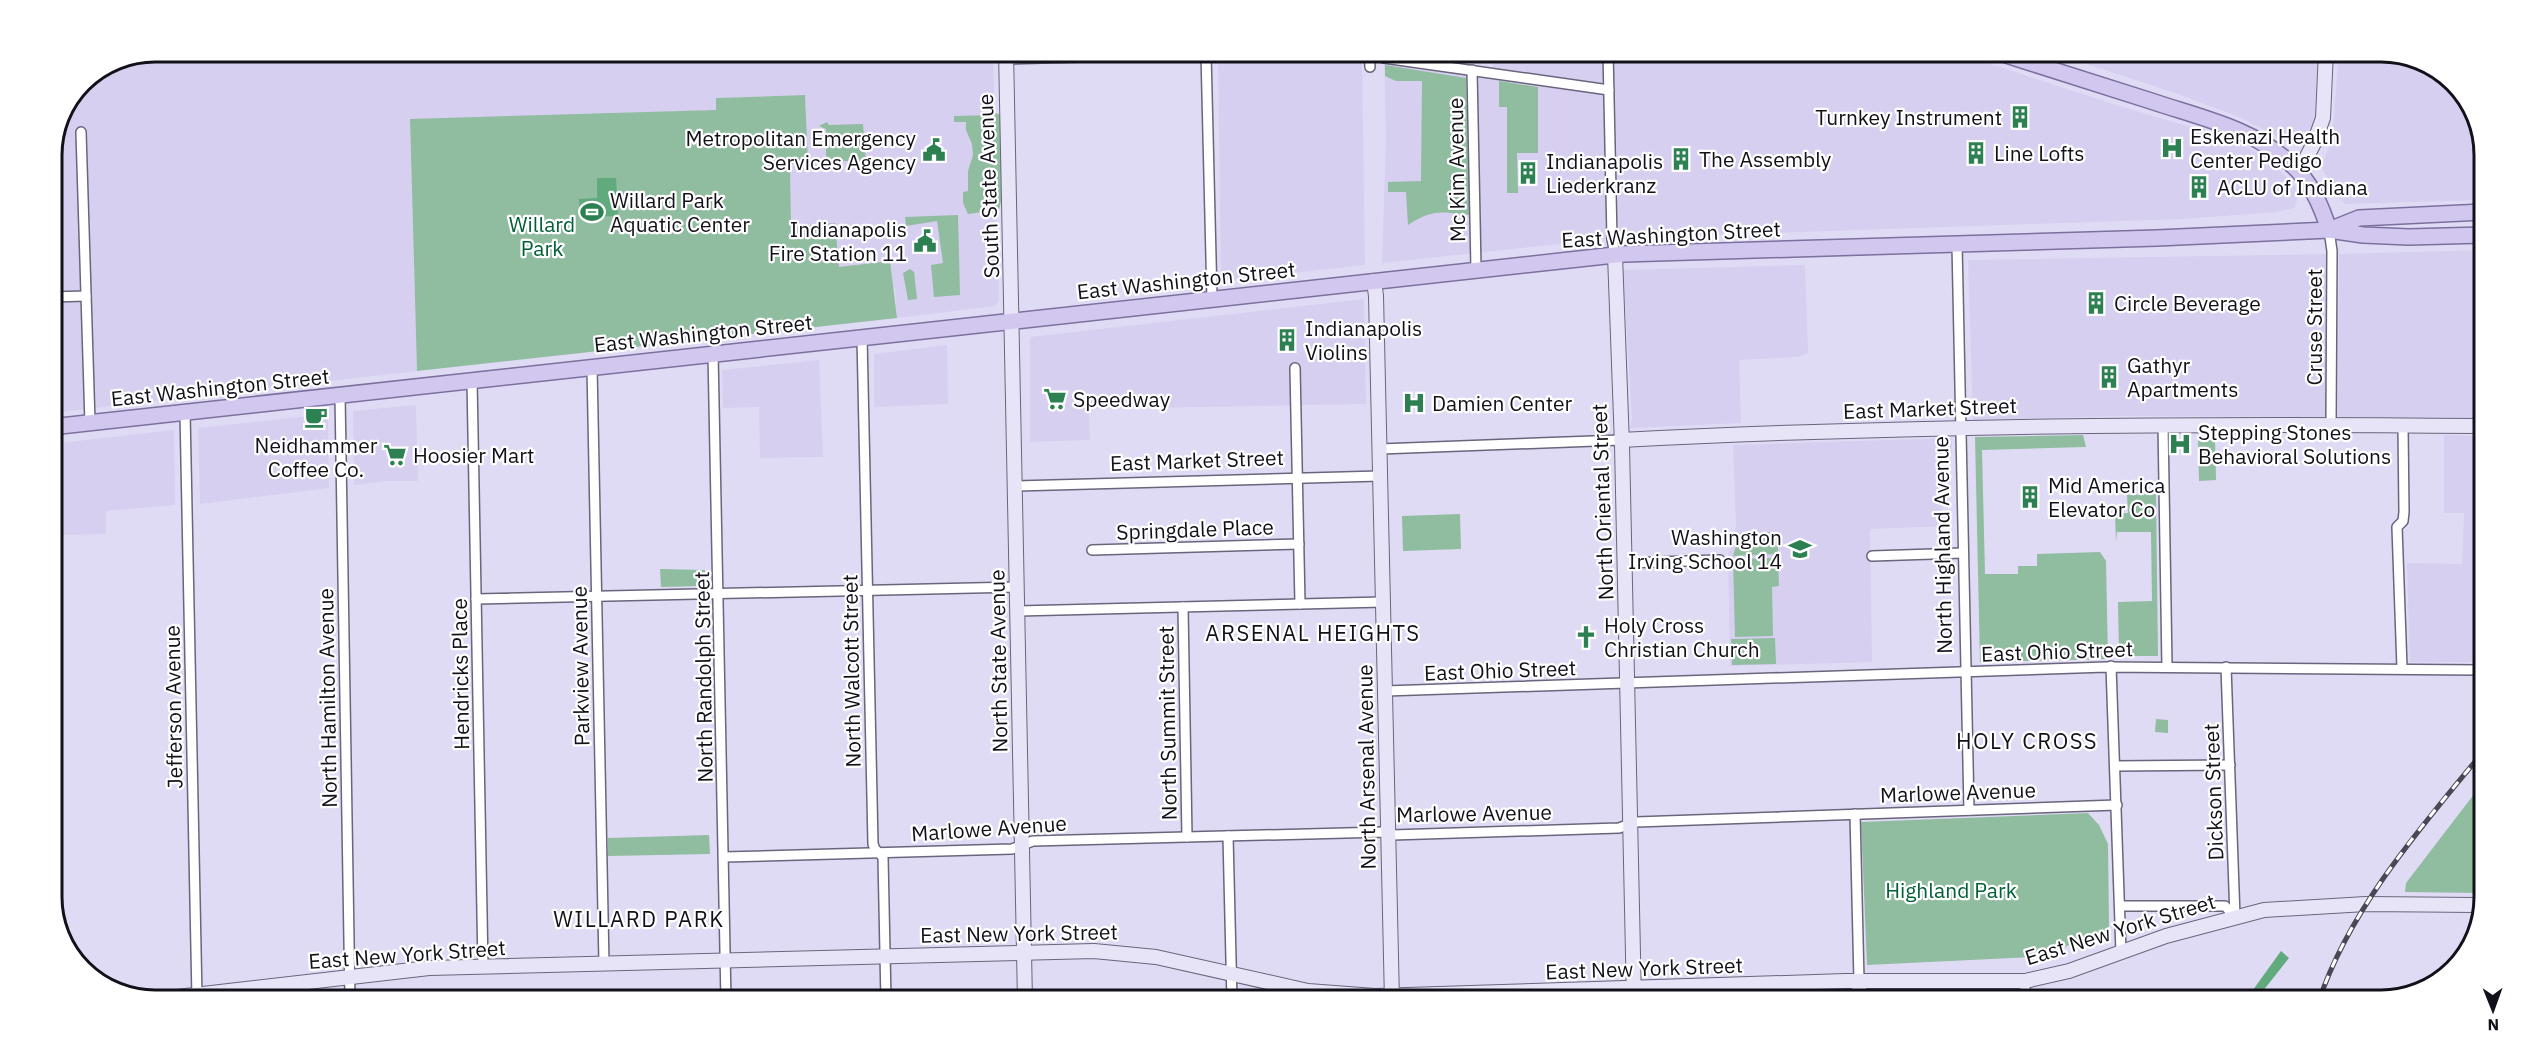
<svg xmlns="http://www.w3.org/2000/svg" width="2535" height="1052" viewBox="0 0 2535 1052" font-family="'IBM Plex Sans',sans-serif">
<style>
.built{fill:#d6cff0}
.green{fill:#90bc9f}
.water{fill:#61aa7d}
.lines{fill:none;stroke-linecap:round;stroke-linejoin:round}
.street-casing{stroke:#6a657c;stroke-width:12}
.secondary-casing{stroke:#6a657c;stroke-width:16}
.primary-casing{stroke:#7c709e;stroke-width:18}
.street{stroke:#fff;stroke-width:9}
.secondary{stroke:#e8e4f7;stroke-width:14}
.primary{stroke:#d2c8ef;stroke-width:15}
.rail-casing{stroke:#4b4755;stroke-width:5}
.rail{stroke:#fff;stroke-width:3;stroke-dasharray:9;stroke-linecap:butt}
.labels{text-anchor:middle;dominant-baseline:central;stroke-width:4.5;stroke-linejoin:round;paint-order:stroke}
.poi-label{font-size:21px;fill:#131019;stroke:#fff;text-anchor:start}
.street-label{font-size:21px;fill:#131019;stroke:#fff}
.park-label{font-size:21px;fill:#036036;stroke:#fff}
.neighbourhood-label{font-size:22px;letter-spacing:1.5px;fill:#131019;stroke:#fff}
.rim{fill:none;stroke:#131019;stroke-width:3}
</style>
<rect width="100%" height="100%" fill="#e0dbf5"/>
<g class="built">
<polygon points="154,51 993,51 999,301 995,306 897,318 895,288 839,267 791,227 790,164 807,163 805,95 717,98 717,110 410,120 417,371 51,413 51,148 82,81 115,59"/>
<polygon points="1384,51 1493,67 1493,51 1603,51 1606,239 1382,263 1386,140"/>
<polygon points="1614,51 1951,51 2126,108 2235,140 2272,162 2295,186 2298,194 2297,201 2294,208 2276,212 2184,219 1619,238"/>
<polygon points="2047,51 2320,51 2317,120 2311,136 2298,147 2237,116 2175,93"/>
<polygon points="2339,51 2381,51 2420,59 2466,97 2484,148 2483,200 2345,204 2337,195 2321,167 2332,140"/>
<polygon points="1357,55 1362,59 1365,265 1221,281 1218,61"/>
<polygon points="2483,250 2481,419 2338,417 2339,254"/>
<polygon points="2328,254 2326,417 2119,416 1973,420 1968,260"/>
<polygon points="1805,265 1808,353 1798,357 1739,360 1741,423 1630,428 1632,419 1623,270"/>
<polygon points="1364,299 1366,404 1089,409 1090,440 1030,442 1030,337"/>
<polygon points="947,345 948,404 874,407 874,354"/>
<polygon points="819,360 823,457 760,458 759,407 723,408 722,370"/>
<polygon points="416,405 418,481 387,481 354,485 353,411"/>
<polygon points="328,414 329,488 200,504 198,428"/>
<polygon points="174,430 175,505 106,511 106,534 51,535 51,444"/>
<polygon points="2444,435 2481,436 2479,662 2410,662 2407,563 2462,564 2464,513 2444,513"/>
<polygon points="1952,438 1952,452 1944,460 1940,473 1942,512 1949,526 1870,529 1872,662 1730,666 1728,555 1736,527 1733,445"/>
</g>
<g class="green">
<path d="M1385,65L1466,78L1470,215C1441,212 1433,209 1408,225L1406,192H1388V182L1421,181L1422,81H1396L1385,76Z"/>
<polygon points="1499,81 1538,87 1538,153 1517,153 1518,193 1507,193 1507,107 1499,107"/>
<polygon points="805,95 808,163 790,164 791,227 835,223 839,267 890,261 897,318 417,371 410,119 716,110 716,98"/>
<polygon points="994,112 1000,115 1002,197 999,210 968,214 963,203 963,192 968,191 968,171 973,155 972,144 966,130 966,122 954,122 954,116 993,115"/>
<polygon points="827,122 829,125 863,124 866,161 826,161 826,129 819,126"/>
<polygon points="958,215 960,295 934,297 931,265 943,263 937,221 906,226 905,217"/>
<polygon points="910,269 914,272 917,299 908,300 903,273"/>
<polygon points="2083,435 2086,447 1982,450 1985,574 2018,574 2018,566 2037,566 2037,554 2100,552 2106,561 2108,659 1980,662 1975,437"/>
<polygon points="2198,440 2215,440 2216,480 2199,481"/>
<polygon points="2156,494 2158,656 2119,656 2118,602 2152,601 2151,532 2117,532 2116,542 2115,514 2128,513 2127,495"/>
<polygon points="1460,514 1461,549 1403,551 1402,516"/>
<polygon points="1778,532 1778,554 1733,556 1740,533"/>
<polygon points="1778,558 1779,586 1772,587 1773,636 1735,637 1733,559"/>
<polygon points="660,569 705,570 705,586 661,587"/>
<polygon points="1775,638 1776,664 1732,665 1731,639"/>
<polygon points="2156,719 2168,720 2168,733 2155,732"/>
<polygon points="2478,789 2477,893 2405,892 2406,883"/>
<polygon points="2088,813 2099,825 2108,844 2109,926 2107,933 2033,957 1867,965 1861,822"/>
<polygon points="709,835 710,854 608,856 608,838"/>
</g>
<g class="water">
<polygon points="597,178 616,178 618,216 580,217 579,199 597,198"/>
<polygon points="2281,951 2289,958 2255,1001 2245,1001"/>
</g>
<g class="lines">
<g class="street-casing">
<g id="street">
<polyline points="1365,51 1384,58 1609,90"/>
<polyline points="1369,51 1370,67"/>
<polyline points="1608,51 1612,239 1615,255"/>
<polyline points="1206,53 1212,299"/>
<polyline points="1006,59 1291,51"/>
<polyline points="1472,70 1476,269"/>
<polyline points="81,132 90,423"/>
<polyline points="2329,230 2332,251 2331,425"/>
<polyline points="1957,244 1969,810"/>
<polyline points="51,297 86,296"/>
<polyline points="862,337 873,844 875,849 883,857 886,1001"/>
<polyline points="713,353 726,1001"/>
<polyline points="592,367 604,964"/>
<polyline points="1295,368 1300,604"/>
<polyline points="472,380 483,967"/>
<polyline points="340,395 350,1001"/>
<polyline points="185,412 197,998"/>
<polyline points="2163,424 2167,667"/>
<polyline points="1380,449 1621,440"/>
<polyline points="1015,486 1380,476"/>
<polyline points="1092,550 1299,544"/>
<polyline points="1872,556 1963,553"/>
<polyline points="1625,563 1720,560"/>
<polyline points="476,599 1017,587"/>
<polyline points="1183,607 1187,837"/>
<polyline points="1018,611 1383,602"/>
<polyline points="2111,666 2121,952"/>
<polyline points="2226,667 2235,917"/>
<polyline points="2402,668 2397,527 2403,521 2404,512 2403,426"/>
<polyline points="1385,691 2106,667 2479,670"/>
<polyline points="2116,766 2230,765"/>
<polyline points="1855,814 1859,981"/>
<polyline points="1228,836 1232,1001"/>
<polyline points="724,857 1012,849 1033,841 1383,832 1392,835 1619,828 1636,822 2117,805"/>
<polyline points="2120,906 2225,906 2235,917"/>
<polyline points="2025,981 2025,1001"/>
</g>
</g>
<g class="secondary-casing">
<g id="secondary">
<polyline points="1006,51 1025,1001"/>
<polyline points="2299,172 2314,143 2323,118 2326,51"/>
<polyline points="1615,255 1622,445 1634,1001"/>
<polyline points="1374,281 1376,296 1392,1001"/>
<path d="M1621,440C1908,425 2194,423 2481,426"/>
<polyline points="1859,981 1859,1001"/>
<polyline points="151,1000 429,968 1094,951 1156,957 1308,991 1375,996 1845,981 2025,981 2069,971 2166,936 2264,910 2366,904 2477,905"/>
</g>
</g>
<g class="primary-casing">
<g id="primary">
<path d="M1994,51C2046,68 2098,84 2151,101C2198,117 2253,128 2291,164C2311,182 2321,205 2329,230"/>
<polyline points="2329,230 2359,218 2483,212"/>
<polyline points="51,427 1624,254 2157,238 2329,230 2363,235 2409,237 2483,235"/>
</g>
</g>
<use href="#street" class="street"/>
<use href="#secondary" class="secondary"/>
<use href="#primary" class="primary"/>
<g class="rail-casing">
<path id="rail" d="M2319,1001C2348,912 2419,829 2478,758"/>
</g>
<use href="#rail" class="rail"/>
</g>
<defs>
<g id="building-bare" transform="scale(1.8)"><path d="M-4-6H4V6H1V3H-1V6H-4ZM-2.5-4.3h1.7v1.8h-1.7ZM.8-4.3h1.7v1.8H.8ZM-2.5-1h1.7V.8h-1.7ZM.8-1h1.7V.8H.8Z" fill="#2d8052" stroke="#fff" stroke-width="2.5" paint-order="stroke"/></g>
<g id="hospital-bare" transform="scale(1.8)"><path d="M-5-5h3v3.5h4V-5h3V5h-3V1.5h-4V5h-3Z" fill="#2d8052" stroke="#fff" stroke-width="2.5" paint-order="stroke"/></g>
<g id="civic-bare" transform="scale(1.8)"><path d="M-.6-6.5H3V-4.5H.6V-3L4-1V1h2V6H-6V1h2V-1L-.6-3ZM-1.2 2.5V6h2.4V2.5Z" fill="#2d8052" stroke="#fff" stroke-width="2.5" paint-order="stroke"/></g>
<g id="stadium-bare" transform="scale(1.8)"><path d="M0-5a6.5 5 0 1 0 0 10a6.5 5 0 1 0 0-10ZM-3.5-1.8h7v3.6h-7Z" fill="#2d8052" stroke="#fff" stroke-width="2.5" paint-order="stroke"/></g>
<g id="supermarket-bare" transform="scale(1.8)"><path d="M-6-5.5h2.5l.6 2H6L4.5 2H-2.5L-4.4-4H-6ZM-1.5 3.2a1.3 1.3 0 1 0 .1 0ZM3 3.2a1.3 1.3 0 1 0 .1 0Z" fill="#2d8052" stroke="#fff" stroke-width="2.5" paint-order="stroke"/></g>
<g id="cafe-bare" transform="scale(1.8)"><path d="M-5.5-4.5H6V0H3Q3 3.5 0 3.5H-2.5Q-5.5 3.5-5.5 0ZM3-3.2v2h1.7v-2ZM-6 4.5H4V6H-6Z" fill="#2d8052" stroke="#fff" stroke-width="2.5" paint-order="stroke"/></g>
<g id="school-bare" transform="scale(1.8)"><path d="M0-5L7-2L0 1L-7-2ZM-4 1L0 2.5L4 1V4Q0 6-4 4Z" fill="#2d8052" stroke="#fff" stroke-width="2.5" paint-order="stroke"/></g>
<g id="church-bare" transform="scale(1.8)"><path d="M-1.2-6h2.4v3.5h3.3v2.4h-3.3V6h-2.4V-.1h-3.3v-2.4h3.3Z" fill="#2d8052" stroke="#fff" stroke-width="2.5" paint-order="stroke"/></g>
</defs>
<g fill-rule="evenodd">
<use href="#building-bare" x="2020" y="117"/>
<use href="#hospital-bare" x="2172" y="148"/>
<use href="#civic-bare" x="934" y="150"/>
<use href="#building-bare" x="1976" y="153"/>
<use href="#building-bare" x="1681" y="159"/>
<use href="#building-bare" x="1528" y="173"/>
<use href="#building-bare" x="2199" y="187"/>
<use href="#stadium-bare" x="592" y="212"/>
<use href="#civic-bare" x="925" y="241"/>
<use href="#building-bare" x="2096" y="303"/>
<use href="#building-bare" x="1287" y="340"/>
<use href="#building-bare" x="2109" y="377"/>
<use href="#supermarket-bare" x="1055" y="399"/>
<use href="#hospital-bare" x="1414" y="403"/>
<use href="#cafe-bare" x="316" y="417"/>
<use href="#hospital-bare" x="2180" y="444"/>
<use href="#supermarket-bare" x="395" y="455"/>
<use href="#building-bare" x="2030" y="497"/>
<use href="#school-bare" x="1800" y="549"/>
<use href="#church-bare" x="1586" y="637"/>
</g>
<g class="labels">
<g class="poi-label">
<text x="2002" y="117" text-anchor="end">Turnkey Instrument</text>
<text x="2190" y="136">Eskenazi Health<tspan x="2190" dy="24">Center Pedigo</tspan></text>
<text x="916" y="138" text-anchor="end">Metropolitan Emergency<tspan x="916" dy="24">Services Agency</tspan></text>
<text x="1994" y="153">Line Lofts</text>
<text x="1699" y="159">The Assembly</text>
<text x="1546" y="161">Indianapolis<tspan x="1546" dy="24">Liederkranz</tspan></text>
<text x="2217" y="187">ACLU of Indiana</text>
<text x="610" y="200">Willard Park<tspan x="610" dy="24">Aquatic Center</tspan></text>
<text x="907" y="229" text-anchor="end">Indianapolis<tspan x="907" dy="24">Fire Station 11</tspan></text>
<text x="2114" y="303">Circle Beverage</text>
<text x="1305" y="328">Indianapolis<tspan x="1305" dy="24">Violins</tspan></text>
<text x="2127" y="365">Gathyr<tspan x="2127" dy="24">Apartments</tspan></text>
<text x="1073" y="399">Speedway</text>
<text x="1432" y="403">Damien Center</text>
<text x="2198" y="432">Stepping Stones<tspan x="2198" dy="24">Behavioral Solutions</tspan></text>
<text x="316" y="445" text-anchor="middle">Neidhammer<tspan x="316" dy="24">Coffee Co.</tspan></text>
<text x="413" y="455">Hoosier Mart</text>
<text x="2048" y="485">Mid America<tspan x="2048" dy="24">Elevator Co</tspan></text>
<text x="1782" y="537" text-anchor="end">Washington<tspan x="1782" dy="24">Irving School 14</tspan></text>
<text x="1604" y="625">Holy Cross<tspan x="1604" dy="24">Christian Church</tspan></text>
</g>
<g class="street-label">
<text transform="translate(1456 170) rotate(-91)">Mc Kim Avenue</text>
<text transform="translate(988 186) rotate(-92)">South State Avenue</text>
<text transform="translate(1671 234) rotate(-3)">East Washington Street</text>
<text transform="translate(1186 280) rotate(-6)">East Washington Street</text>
<text transform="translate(2314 327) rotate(-90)">Cruse Street</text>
<text transform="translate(703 333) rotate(-6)">East Washington Street</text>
<text transform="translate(220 387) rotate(-6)">East Washington Street</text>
<text transform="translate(1930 408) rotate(-2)">East Market Street</text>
<text transform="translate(1197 460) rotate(-2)">East Market Street</text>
<text transform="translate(1602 502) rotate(-92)">North Oriental Street</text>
<text transform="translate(1195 529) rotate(-2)">Springdale Place</text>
<text transform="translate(1942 545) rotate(-91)">North Highland Avenue</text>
<text transform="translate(2057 651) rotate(-2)">East Ohio Street</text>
<text transform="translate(998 661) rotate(-91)">North State Avenue</text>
<text transform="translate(580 666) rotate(-91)">Parkview Avenue</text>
<text transform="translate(1500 670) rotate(-2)">East Ohio Street</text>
<text transform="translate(851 671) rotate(-91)">North Walcott Street</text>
<text transform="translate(460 674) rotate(-91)">Hendricks Place</text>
<text transform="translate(703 677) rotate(-91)">North Randolph Street</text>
<text transform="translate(327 698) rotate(-91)">North Hamilton Avenue</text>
<text transform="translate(173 707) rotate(-91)">Jefferson Avenue</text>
<text transform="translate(1167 723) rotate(-91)">North Summit Street</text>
<text transform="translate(1366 767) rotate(-91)">North Arsenal Avenue</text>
<text transform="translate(1958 792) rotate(-2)">Marlowe Avenue</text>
<text transform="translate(2213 792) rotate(-92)">Dickson Street</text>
<text transform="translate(1474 813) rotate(-1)">Marlowe Avenue</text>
<text transform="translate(989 828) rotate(-4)">Marlowe Avenue</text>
<text transform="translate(2120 929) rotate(-17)">East New York Street</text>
<text transform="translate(1019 933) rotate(-1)">East New York Street</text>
<text transform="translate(407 954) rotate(-4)">East New York Street</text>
<text transform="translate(1644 968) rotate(-2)">East New York Street</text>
</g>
<g class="park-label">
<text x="542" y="224">Willard<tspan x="542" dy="24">Park</tspan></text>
<text x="1951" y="890">Highland Park</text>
</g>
<g class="neighbourhood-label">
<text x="1313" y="632">ARSENAL HEIGHTS</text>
<text x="2027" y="740">HOLY CROSS</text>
<text x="639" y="918">WILLARD PARK</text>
</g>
</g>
<path d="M0 0H2535V1052H0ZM155 62H2381A93 93 0 0 1 2474 155V897A93 93 0 0 1 2381 990H155A93 93 0 0 1 62 897V155A93 93 0 0 1 155 62Z" fill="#fff" fill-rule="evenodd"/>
<path class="rim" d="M155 62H2381A93 93 0 0 1 2474 155V897A93 93 0 0 1 2381 990H155A93 93 0 0 1 62 897V155A93 93 0 0 1 155 62Z"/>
<g transform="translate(2493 1010) rotate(179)" stroke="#ffffff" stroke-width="4.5" paint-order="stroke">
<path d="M0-4.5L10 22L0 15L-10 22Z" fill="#131019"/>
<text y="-9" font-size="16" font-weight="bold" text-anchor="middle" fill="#131019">N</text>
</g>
</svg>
